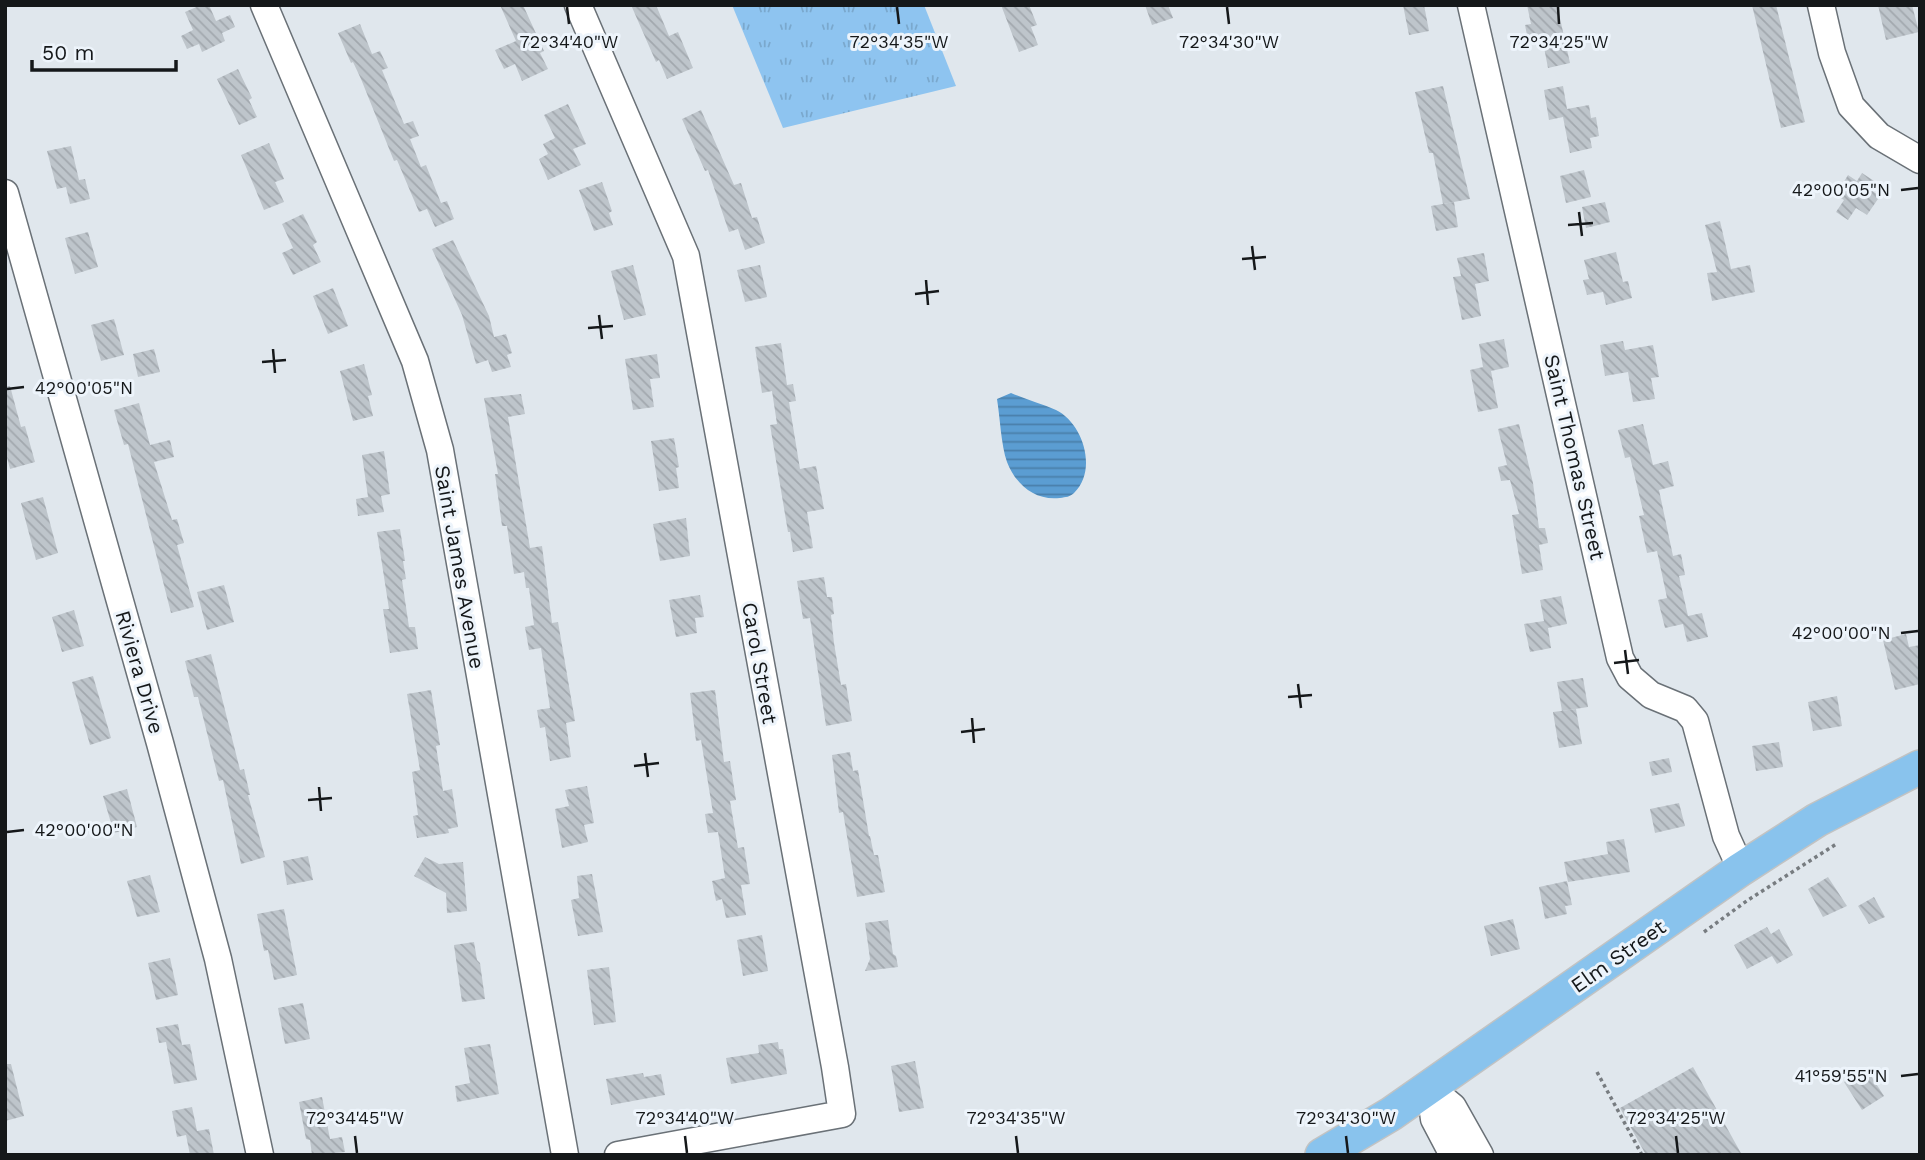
<svg xmlns="http://www.w3.org/2000/svg" width="1925" height="1160" viewBox="0 0 1925 1160" font-family="'Work Sans',sans-serif">
<style>
.park{fill:url(#park-tufts)}
.water{fill:url(#water-rules)}
.building{fill:url(#building-back-hatch)}
.lines{fill:none;stroke-linecap:round;stroke-linejoin:round}
.minor-casing{stroke:#6a7177;stroke-width:29}
.major-casing{stroke:#c2c3c3;stroke-width:36}
.path{stroke:#777c80;stroke-width:3.5;stroke-dasharray:3.5 3.5;stroke-linecap:butt}
.minor{stroke:#fff;stroke-width:26}
.major{stroke:#89c3ed;stroke-width:33}
.ticks{fill:none;stroke:#15181a;stroke-width:2.5}
.labels{text-anchor:middle;dominant-baseline:central;stroke-width:6;stroke-linejoin:round;paint-order:stroke}
.street-label{font-size:21px;fill:#15181a;stroke:#edf4fb}
.ticks-label{font-size:18px;text-anchor:middle;fill:#15181a;stroke:#edf4fb;stroke-width:6;stroke-linejoin:round;paint-order:stroke}
</style>
<defs>
<pattern id="park-tufts" width="24" height="20" patternUnits="userSpaceOnUse" patternTransform="scale(1.75)"><rect width="24" height="20" fill="#8ec4f0"/><path d="M3 7l-1-3M5 7V3M7 7l1-3M15 17l-1-3M17 17v-4M19 17l1-3" fill="none" stroke="#7aa8cd"/></pattern>
<pattern id="water-rules" width="6" height="5" patternUnits="userSpaceOnUse" patternTransform="scale(1.75)"><rect width="6" height="5" fill="#5b9dd2"/><path d="M0 2.5h6" fill="none" stroke="#4a7faa"/></pattern>
<pattern id="building-back-hatch" width="6" height="6" patternUnits="userSpaceOnUse" patternTransform="scale(1.75)"><rect width="6" height="6" fill="#bec5cb"/><path d="M-1 5l2 2M0 0l6 6M5-1l2 2" fill="none" stroke="#a2a8ae"/></pattern>
</defs>
<rect width="100%" height="100%" fill="#e0e7ed"/>
<polygon class="park" points="732,5 924,5 956,86 783,128"/>
<path class="water" d="M1011,393C1025,399 1042,404 1056,410C1083,423 1098,470 1074,493C1070,497 1066,497 1060,498C1035,501 1016,485 1007,462C1001,445 1000,417 997,399Z"/>
<g class="building">
<polygon points="201,5 209,5 216,21 230,15 235,27 222,33 225,41 202,52 199,44 187,49 181,36 193,30 185,12"/>
<polygon points="500,5 523,5 544,51 540,53 548,69 522,81 515,64 504,69 495,50 516,41"/>
<polygon points="631,5 656,5 669,36 678,32 693,68 667,79 659,60 656,62"/>
<polygon points="1001,5 1029,5 1037,25 1031,27 1038,45 1019,52"/>
<polygon points="1145,5 1168,5 1173,18 1152,25"/>
<polygon points="1403,5 1424,5 1429,31 1409,35"/>
<polygon points="1527,5 1557,5 1570,63 1548,68 1542,37 1528,40 1525,25 1531,24"/>
<polygon points="1752,5 1776,5 1805,122 1781,128"/>
<polygon points="1878,5 1912,5 1919,32 1886,40"/>
<polygon points="360,24 372,54 380,51 388,68 382,70 404,124 413,121 419,136 410,139 421,167 426,165 441,203 447,201 454,219 435,227 427,209 419,212 397,160 394,161 361,79 353,62 351,63 338,33"/>
<polygon points="238,69 252,98 249,100 257,117 239,125 217,79"/>
<polygon points="1443,86 1470,199 1443,204 1433,153 1429,153 1415,92"/>
<polygon points="1563,86 1567,109 1589,105 1591,118 1596,117 1599,136 1590,138 1592,148 1570,153 1563,117 1549,120 1544,90"/>
<polygon points="568,104 586,144 573,149 581,165 548,180 539,159 548,154 543,144 555,138 544,115"/>
<polygon points="701,110 734,185 741,183 752,218 757,217 765,243 745,250 738,229 729,232 708,170 705,171 682,119"/>
<polygon points="269,143 284,179 275,182 284,202 264,210 241,155"/>
<polygon points="71,146 79,180 85,179 90,199 70,204 66,187 57,189 47,151"/>
<polygon points="1584,170 1591,197 1566,203 1560,176"/>
<polygon points="1862,173 1874,181 1869,189 1880,196 1867,215 1856,208 1848,220 1836,212 1844,200 1836,195 1848,175 1857,181"/>
<polygon points="602,182 612,211 609,213 613,225 594,231 579,190"/>
<polygon points="1454,202 1458,227 1436,231 1431,206"/>
<polygon points="1605,202 1610,222 1586,228 1582,207"/>
<polygon points="303,214 317,242 313,245 321,262 293,275 282,253 293,248 282,224"/>
<polygon points="1720,221 1731,269 1750,265 1755,292 1712,301 1707,273 1717,272 1705,225"/>
<polygon points="88,232 98,267 75,274 65,238"/>
<polygon points="453,240 489,316 494,337 506,334 512,353 507,355 511,367 492,372 488,360 476,364 462,315 432,249"/>
<polygon points="1616,252 1623,282 1628,281 1632,298 1606,305 1603,292 1587,295 1583,280 1589,279 1584,260"/>
<polygon points="1484,253 1489,281 1475,284 1481,316 1462,320 1453,277 1461,276 1457,258"/>
<polygon points="633,265 646,315 624,320 611,271"/>
<polygon points="760,265 767,297 745,302 737,270"/>
<polygon points="333,288 348,326 328,334 313,296"/>
<polygon points="114,319 124,355 101,361 91,325"/>
<polygon points="1504,339 1509,367 1491,371 1498,408 1478,412 1470,370 1483,367 1479,344"/>
<polygon points="1623,341 1625,350 1653,345 1659,377 1651,378 1655,399 1633,402 1628,372 1605,376 1600,345"/>
<polygon points="781,343 787,385 793,384 796,401 789,402 800,469 816,466 824,509 807,512 813,548 793,552 790,532 788,532 770,425 777,424 772,391 762,393 755,347"/>
<polygon points="154,349 160,372 138,377 133,354"/>
<polygon points="657,354 660,378 650,379 654,407 633,410 625,359"/>
<polygon points="364,364 372,395 368,396 373,416 353,421 340,371"/>
<polygon points="10,386 21,427 25,426 35,462 10,469 5,450 5,387"/>
<polygon points="521,394 525,414 508,417 530,548 542,546 552,623 558,622 575,721 566,723 571,757 550,761 545,727 540,728 537,710 550,708 541,648 529,650 525,627 534,625 529,588 526,588 524,572 514,574 507,526 502,526 495,474 498,474 484,398"/>
<polygon points="139,403 150,445 170,440 174,457 154,462 172,520 177,519 184,543 177,545 194,607 171,613 128,444 124,445 114,410"/>
<polygon points="1519,424 1533,483 1539,528 1545,528 1548,543 1539,545 1543,570 1522,574 1512,515 1519,514 1510,480 1501,481 1498,467 1507,465 1498,429"/>
<polygon points="1643,424 1653,465 1668,461 1674,486 1659,490 1673,556 1681,554 1685,575 1679,576 1688,616 1702,613 1708,637 1687,642 1683,624 1665,628 1658,600 1667,598 1657,551 1647,553 1639,516 1644,515 1630,457 1625,458 1618,430"/>
<polygon points="674,438 679,467 676,468 679,488 659,491 651,441"/>
<polygon points="384,451 390,494 381,496 384,512 358,516 356,499 368,497 362,455"/>
<polygon points="43,497 58,553 36,560 21,503"/>
<polygon points="686,518 690,556 660,561 653,524"/>
<polygon points="400,529 405,561 403,561 406,579 402,580 409,627 415,627 418,649 390,653 383,609 389,609 377,532"/>
<polygon points="824,577 827,597 832,597 834,614 831,615 834,643 841,685 846,684 852,721 826,726 810,618 803,619 797,581"/>
<polygon points="224,585 234,622 207,630 197,592"/>
<polygon points="700,595 704,617 695,618 697,633 676,637 669,600"/>
<polygon points="1561,596 1567,624 1548,628 1551,648 1530,652 1524,624 1544,621 1540,600"/>
<polygon points="74,610 84,646 62,652 52,617"/>
<polygon points="1906,634 1909,647 1920,645 1920,684 1895,690 1883,640"/>
<polygon points="211,654 240,770 244,769 250,795 248,795 265,857 241,864 223,780 219,781 198,697 194,697 185,661"/>
<polygon points="93,676 111,738 90,745 72,682"/>
<polygon points="1583,678 1588,707 1562,711 1557,682"/>
<polygon points="431,690 440,745 436,746 443,791 452,789 458,827 448,829 449,833 417,838 413,816 418,815 412,772 420,770 407,694"/>
<polygon points="715,690 724,762 730,761 736,800 730,801 738,848 744,847 750,884 741,885 746,915 726,918 722,899 716,901 712,881 725,878 718,832 708,833 705,814 713,813 701,740 696,741 690,693"/>
<polygon points="1837,696 1842,726 1813,731 1808,702"/>
<polygon points="1576,709 1582,744 1559,748 1553,712"/>
<polygon points="1779,742 1783,767 1756,771 1752,746"/>
<polygon points="850,752 853,771 858,770 869,836 870,836 874,855 878,855 885,892 857,897 843,812 839,813 832,755"/>
<polygon points="1669,758 1672,772 1652,776 1649,762"/>
<polygon points="587,786 594,823 584,825 588,842 562,848 555,809 569,806 565,790"/>
<polygon points="127,789 137,827 114,833 103,796"/>
<polygon points="1679,803 1685,826 1655,833 1650,809"/>
<polygon points="1624,839 1630,872 1568,882 1564,862 1608,854 1606,842"/>
<polygon points="308,856 313,880 287,885 283,861"/>
<polygon points="425,857 439,864 463,862 467,911 447,913 446,893 414,876"/>
<polygon points="592,874 603,932 578,936 571,900 579,898 577,876"/>
<polygon points="150,875 160,912 137,917 127,881"/>
<polygon points="1828,877 1847,906 1823,917 1808,889"/>
<polygon points="1567,881 1572,905 1565,906 1567,914 1545,919 1539,887"/>
<polygon points="1874,897 1885,917 1869,924 1858,906"/>
<polygon points="284,909 297,975 274,980 268,950 264,951 257,914"/>
<polygon points="1513,919 1520,949 1491,956 1484,926"/>
<polygon points="888,920 893,954 896,956 898,967 865,971 870,959 865,923"/>
<polygon points="1767,927 1771,934 1779,929 1793,955 1777,964 1772,956 1747,969 1734,945"/>
<polygon points="762,935 768,971 743,976 737,940"/>
<polygon points="474,942 477,960 480,963 485,999 462,1002 454,945"/>
<polygon points="170,958 178,995 156,1000 148,963"/>
<polygon points="609,967 616,1022 594,1025 587,970"/>
<polygon points="303,1003 310,1039 285,1044 278,1008"/>
<polygon points="178,1024 182,1045 190,1044 197,1080 174,1084 166,1042 159,1043 156,1028"/>
<polygon points="778,1042 779,1049 783,1049 787,1074 731,1084 726,1058 759,1053 758,1045"/>
<polygon points="490,1044 499,1094 457,1102 455,1086 470,1083 464,1048"/>
<polygon points="915,1061 924,1108 899,1112 891,1066"/>
<polygon points="5,1064 11,1064 24,1116 5,1121"/>
<polygon points="1693,1067 1742,1155 1646,1155 1620,1108"/>
<polygon points="1866,1068 1884,1096 1862,1110 1844,1082"/>
<polygon points="643,1073 644,1077 661,1074 665,1095 611,1105 606,1079"/>
<polygon points="322,1097 330,1139 342,1137 345,1152 312,1155 310,1140 306,1139 299,1102"/>
<polygon points="192,1107 197,1131 209,1129 214,1155 190,1155 186,1135 177,1137 172,1111"/>
</g>
<g class="lines">
<g class="minor-casing">
<g id="minor">
<polyline points="264,5 415,361 440,450 565,1155"/>
<polyline points="578,5 686,256 835,1067 842,1114 618,1155"/>
<polyline points="1471,5 1620,658 1630,677 1651,695 1685,709 1695,721 1726,836 1741,869"/>
<polyline points="1821,5 1832,53 1851,106 1879,136 1920,160"/>
<polyline points="5,193 160,743 218,959 260,1155"/>
<polyline points="1430,1088 1453,1107 1480,1155"/>
<polyline points="1430,1088 1434,1119 1453,1155"/>
</g>
</g>
<g class="major-casing">
<polyline id="major" points="1322,1155 1391,1114 1741,869 1817,820 1920,767"/>
</g>
<g class="path">
<polyline points="1704,932 1748,900 1838,843"/>
<polyline points="1597,1072 1642,1155"/>
</g>
<use href="#minor" class="minor"/>
<use href="#major" class="major"/>
</g>
<path class="ticks" d="M567,7L569,24M897,7L899,24M1227,7L1229,24M1558,7L1559,24M1901,190L1918,188M1579,212L1582,236M1568,225L1593,223M1252,246L1255,270M1242,259L1266,257M926,280L928,305M915,294L939,291M599,315L602,339M588,328L613,326M273,349L275,373M262,362L286,360M7,389L24,387M1901,633L1918,631M1625,650L1628,674M1614,663L1639,660M1298,684L1301,708M1288,697L1312,695M972,718L974,743M961,732L985,729M645,753L648,777M634,766L659,763M319,787L321,811M308,800L332,798M7,832L24,830M1901,1076L1918,1074M355,1136L357,1153M685,1136L687,1153M1016,1136L1018,1153M1346,1136L1348,1153M1676,1136L1678,1153"/>
<g class="labels">
<g class="street-label">
<text transform="translate(1575 457) rotate(77)">Saint Thomas Street</text>
<text transform="translate(460 567) rotate(80)">Saint James Avenue</text>
<text transform="translate(760 663) rotate(80)">Carol Street</text>
<text transform="translate(140 672) rotate(74)">Riviera Drive</text>
<text transform="translate(1618 956) rotate(-35)">Elm Street</text>
</g>
</g>
<g class="ticks-label">
<text x="569" y="48">72°34'40"W</text>
<text x="899" y="48">72°34'35"W</text>
<text x="1229" y="48">72°34'30"W</text>
<text x="1559" y="48">72°34'25"W</text>
<text x="1841" y="196">42°00'05"N</text>
<text x="84" y="394">42°00'05"N</text>
<text x="1841" y="639">42°00'00"N</text>
<text x="84" y="836">42°00'00"N</text>
<text x="1841" y="1082">41°59'55"N</text>
<text x="355" y="1124">72°34'45"W</text>
<text x="685" y="1124">72°34'40"W</text>
<text x="1016" y="1124">72°34'35"W</text>
<text x="1346" y="1124">72°34'30"W</text>
<text x="1676" y="1124">72°34'25"W</text>
</g>
<rect width="1925" height="1160" fill="none" stroke="#15181a" stroke-width="14"/>
<path d="M32 60v10h144v-10" fill="none" stroke="#15181a" stroke-width="3.5"/>
<text x="42" y="60" font-size="21" fill="#15181a" stroke="#edf4fb" stroke-width="5" paint-order="stroke">50 m</text>
</svg>
